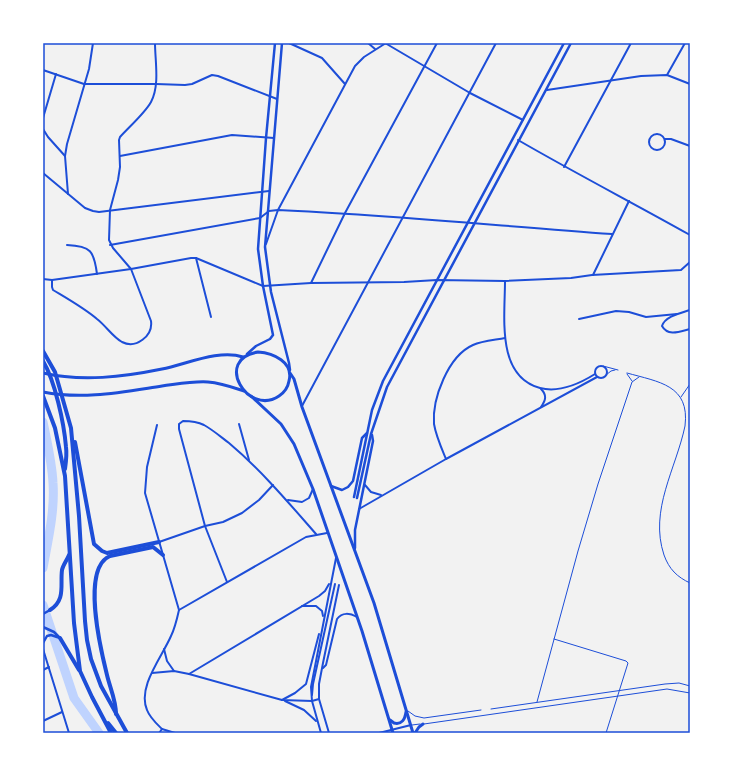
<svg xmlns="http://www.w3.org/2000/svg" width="733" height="776" viewBox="0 0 733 776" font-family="'IBM Plex Sans',sans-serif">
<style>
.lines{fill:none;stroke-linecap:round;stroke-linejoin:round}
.river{stroke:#bfd3fe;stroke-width:9}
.service{stroke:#1d4ed8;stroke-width:1}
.minor{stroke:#1d4ed8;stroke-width:2}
.tertiary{stroke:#1d4ed8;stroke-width:2.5}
.secondary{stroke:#1d4ed8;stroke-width:3}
.motorway{stroke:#1d4ed8;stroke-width:4}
.neatline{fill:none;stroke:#1d4ed8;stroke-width:1.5}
</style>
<rect width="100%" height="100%" fill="#f2f2f2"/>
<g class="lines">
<g class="river">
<path d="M43,422C47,442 52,462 53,483C55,511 48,540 43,568"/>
<polyline points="43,605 74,698 99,733"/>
</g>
<g class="service">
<polyline points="603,366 618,370"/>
<path d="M627,373C659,382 690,385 685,426C676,469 649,510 664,555C669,569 677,577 690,583"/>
<polyline points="627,374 632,381"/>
<polyline points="606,375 611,371 615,370"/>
<polyline points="681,397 690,384"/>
<polyline points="554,639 626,661 628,663 606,733"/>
<polyline points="537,702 578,551 598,484 632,382 639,377"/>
<polyline points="491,709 665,684 679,683 690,686"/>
<polyline points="408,711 415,716 424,718 481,710"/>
<polyline points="424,724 667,689 690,693"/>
<polyline points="412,725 420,724"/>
</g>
<g class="minor">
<polyline points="289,43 322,58 345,84"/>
<polyline points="368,43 375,49"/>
<polyline points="385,43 470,93 523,120"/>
<polyline points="43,70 84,84 156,84 185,85 192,84 212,75 218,76 277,99"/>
<polyline points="667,75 685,43"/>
<polyline points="547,90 641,76 667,75 690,84"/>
<polyline points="43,118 56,74"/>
<polyline points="43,129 48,137 65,156"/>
<circle cx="657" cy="142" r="8"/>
<polyline points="665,139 671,139 690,146"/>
<path d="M518,140C575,173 633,203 690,235"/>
<polyline points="120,156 232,135 274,138"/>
<polyline points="564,167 631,43"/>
<polyline points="43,173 85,208 93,211 99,212 269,191"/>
<polyline points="68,194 65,156 67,144 89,69 93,43"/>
<polyline points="266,244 278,210 355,66 364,57 386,43"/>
<path d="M67,245C91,246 94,251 97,274"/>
<path d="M110,245L260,218L269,211L278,210C390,215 501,226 612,234"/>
<polyline points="196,258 211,317"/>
<polyline points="593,275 629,201"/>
<polyline points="43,279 52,280 131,269 191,258 196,258 263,286 311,283 404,282 437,280 505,281 571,278 592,275 681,270 690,262"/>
<path d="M52,280V287L53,290C68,299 84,308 97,319C106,326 113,337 122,342C136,349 153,336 151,321L131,269L113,248L109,240L110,210L118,180L120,167L119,140L120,137C129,127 145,113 151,102C160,85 155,61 155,43"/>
<path d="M505,281C505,317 496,376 540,388C559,393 579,384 595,374"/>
<polyline points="311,283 345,213 437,43"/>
<path d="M690,310C681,313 665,316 662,326C668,337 681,331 690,329"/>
<polyline points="579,319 616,311 629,312 646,317 677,314"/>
<circle cx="601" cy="372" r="6"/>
<path d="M541,389C547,395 546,400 541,407"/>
<polyline points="302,406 496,43"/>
<polyline points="239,424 249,460"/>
<path d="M157,425L147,467L145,493L179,610C177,619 175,628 171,636C162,657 137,687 147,710C150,718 157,724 162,729"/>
<path d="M446,459C441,447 436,436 434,424C432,399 448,356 473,345C482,341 495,340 505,338"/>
<polyline points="365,485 371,492 381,495"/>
<polyline points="288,500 302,502 309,498 313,489"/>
<polyline points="359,509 446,459 597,377"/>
<polyline points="159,542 205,526 223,522 242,513 259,500 273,485"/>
<path d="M227,582L205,526L179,429V424L183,421C190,421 198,422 204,425C213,430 221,437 229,443C261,470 288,502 316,534"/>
<polyline points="302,606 316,606 322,611 323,616"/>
<polyline points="179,610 306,537 327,533"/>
<polyline points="43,649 69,733"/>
<polyline points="164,649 167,661 174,671"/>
<path d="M323,668L326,665L337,619C342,612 350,613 357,617"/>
<polyline points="43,670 49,667"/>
<polyline points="152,673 174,671 189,674 282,700 312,701 319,699"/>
<polyline points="189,674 319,596 325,591 329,584"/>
<polyline points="312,695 313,684 335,584"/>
<polyline points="282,700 295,693 306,684 319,634"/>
<polyline points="285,701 304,710 316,721"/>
<polyline points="43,721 62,712"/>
<polyline points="162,729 175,733"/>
<polyline points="159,733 162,729"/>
<polyline points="321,733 312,701 311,687 336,558"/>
<polyline points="329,733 319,699 319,684 323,663 339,585"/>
<polyline points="379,733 411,725"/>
</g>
<g class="tertiary">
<polyline points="282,43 265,247 271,292 289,363 290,370"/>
<polyline points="247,354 256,346 270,339 273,335 263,286 258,249 266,138 275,43"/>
<polyline points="331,486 342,490 348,487 353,481 362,438 367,433"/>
<polyline points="354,497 372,410 383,381 564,43"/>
<polyline points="357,498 371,434 387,387 571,43"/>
<polyline points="355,548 355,530 373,441 372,435"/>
<polyline points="43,614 50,610"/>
<polyline points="43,627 54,632 59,637"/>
<polyline points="43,643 47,636 51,635 60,638"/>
</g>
<g class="secondary">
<path d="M258,352C273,353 294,362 289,381C288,387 285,392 279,396C248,417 213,359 258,352Z"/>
<path d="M43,373C82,382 123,377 162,369C187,364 219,349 243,357"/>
<polyline points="290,373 294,379 302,407 374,603 413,733"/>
<path d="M43,392C83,400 122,392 162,386C178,384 193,381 208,382C221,383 232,387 244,391"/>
<polyline points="251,396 281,424 294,444 313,489 362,631 393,733"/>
<path d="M390,720L394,723C402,725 405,719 406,712"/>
<polyline points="415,733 419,727 423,724"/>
</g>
<g class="motorway">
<polyline points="43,351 55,372 71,428 79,516 85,621 87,640 91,659 101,686 127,733"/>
<path d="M43,361C55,381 64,423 66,447C67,454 66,462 65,469"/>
<polyline points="43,396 55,428 65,476 74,623 80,671 92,697 111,733"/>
<polyline points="75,442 94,544 102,551 107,553 159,542"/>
<path d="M50,610C66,600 60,585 62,570C63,565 67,560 69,555"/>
<polyline points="60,638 79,670"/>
<path d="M116,714C116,700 110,688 107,675C101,651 81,568 110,556L153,547L163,555"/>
<polyline points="108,723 116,733"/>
</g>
</g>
<rect width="733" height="776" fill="none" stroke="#ffffff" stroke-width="88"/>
<rect x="44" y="44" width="645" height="688" class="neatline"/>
</svg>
